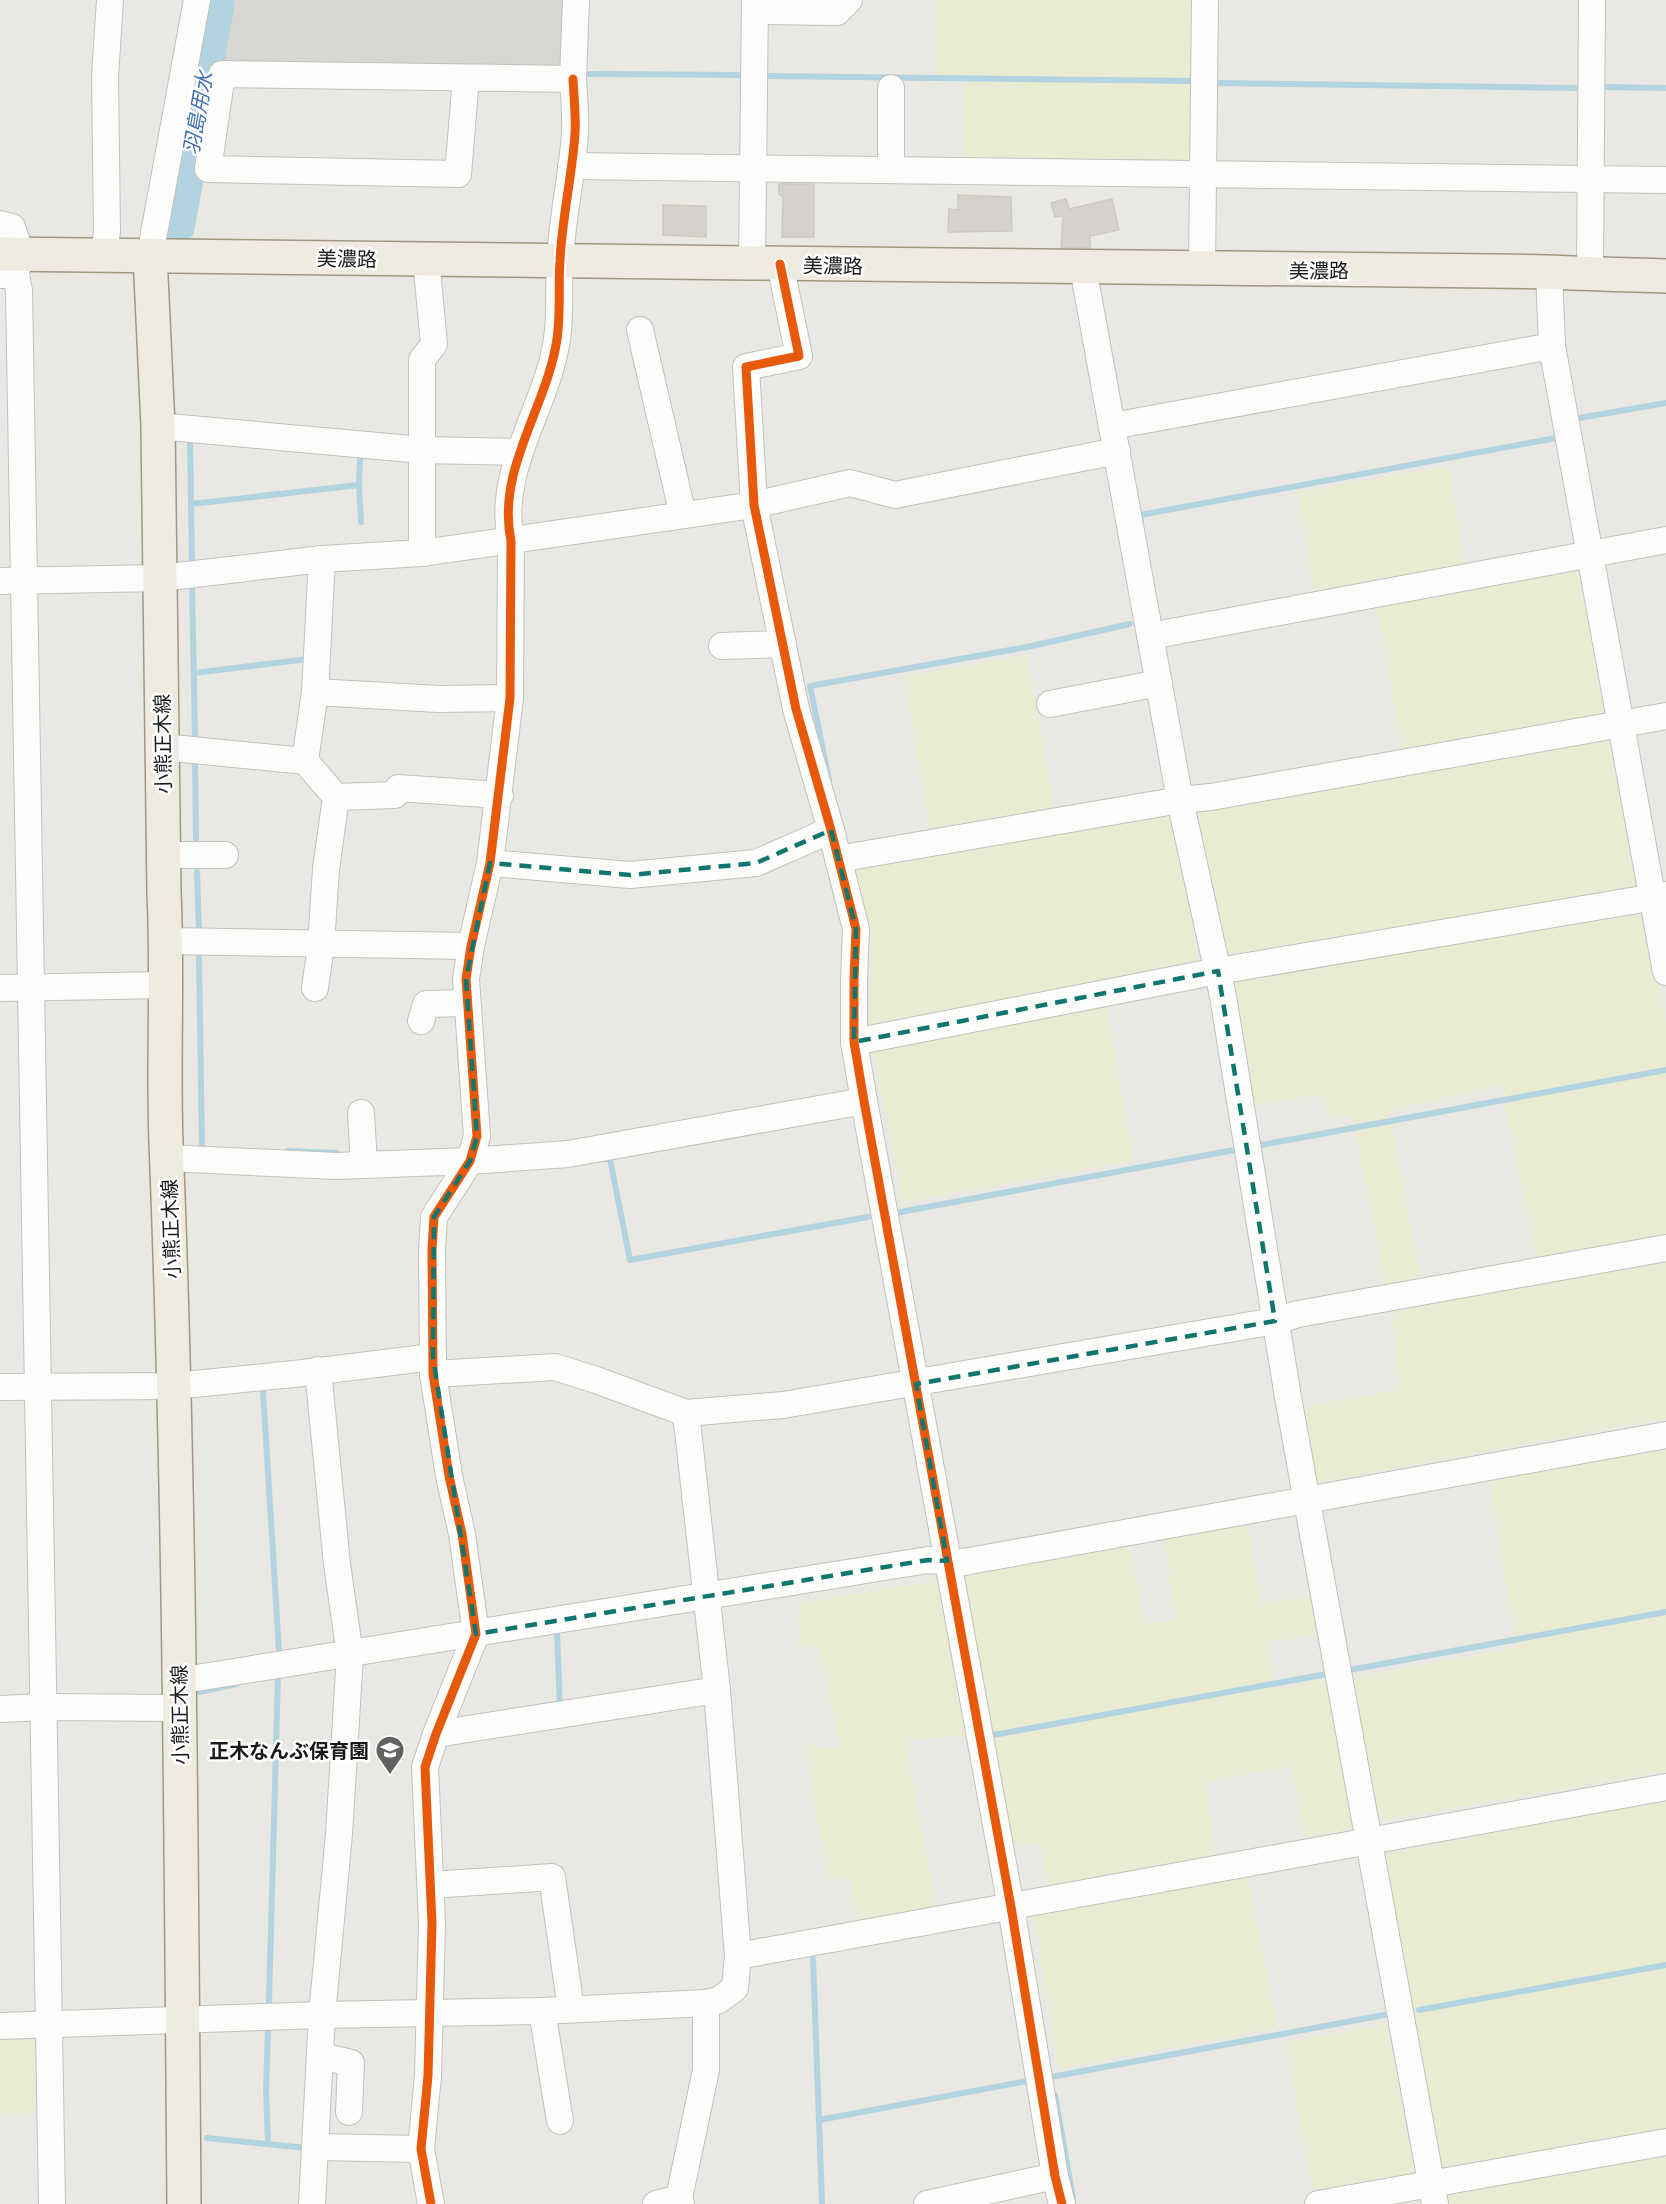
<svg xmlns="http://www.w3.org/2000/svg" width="1666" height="2204" viewBox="0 0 1666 2204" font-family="'Exo 2','Noto Sans JP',sans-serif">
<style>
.farmland{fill:#e9ecd3}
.parking{fill:#d8d7d4}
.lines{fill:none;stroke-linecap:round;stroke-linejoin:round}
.stream{stroke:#b2d4e0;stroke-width:6}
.river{stroke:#b2d4e0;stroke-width:36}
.building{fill:#d5d1cd;stroke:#cdc9c3;stroke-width:1.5}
.minor-casing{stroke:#c2c1be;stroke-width:28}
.major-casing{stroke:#9f9780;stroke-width:36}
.minor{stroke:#fcfcfb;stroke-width:26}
.major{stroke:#f0ebe1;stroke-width:33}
.cycleway-casing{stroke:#fff;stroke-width:13}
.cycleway{stroke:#e8590c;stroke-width:9}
.marked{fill:none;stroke:#0f766e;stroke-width:4.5;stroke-dasharray:12 8;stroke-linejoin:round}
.labels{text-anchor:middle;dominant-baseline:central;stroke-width:5;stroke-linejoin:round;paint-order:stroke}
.street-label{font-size:20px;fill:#1a1a1a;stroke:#fff}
.poi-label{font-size:20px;font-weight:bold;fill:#1a1a1a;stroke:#fff;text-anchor:end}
.water-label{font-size:21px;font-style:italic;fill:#4171b0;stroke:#fff}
</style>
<rect width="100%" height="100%" fill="#eae8e2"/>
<g class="farmland">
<polygon points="936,0 1192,0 1189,166 963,164 963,80 936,78"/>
<polygon points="1449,466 1465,566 1315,594 1298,492"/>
<polygon points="1577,562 1611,717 1403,754 1377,607"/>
<polygon points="1027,655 1054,807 930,832 904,677"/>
<polygon points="1612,730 1636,890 1225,962 1190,808"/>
<polygon points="1172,809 1199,965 869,1030 872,935 854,871"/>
<polygon points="1647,910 1666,1023 1666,1237 1537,1259 1501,1085 1389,1111 1422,1282 1386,1289 1352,1116 1331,1119 1320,1094 1244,1107 1230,980"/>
<polygon points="1106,1002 1134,1160 903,1202 873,1048"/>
<polygon points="1666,1253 1666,1418 1313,1483 1299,1408 1399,1390 1392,1304"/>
<polygon points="1666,1441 1666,1771 1376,1821 1346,1679 1517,1648 1487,1468"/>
<polygon points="1247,1518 1261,1603 1316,1595 1323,1633 1268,1642 1276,1689 1329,1679 1359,1827 1305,1837 1291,1766 1206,1782 1216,1860 1051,1890 1039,1844 1012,1843 962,1570 1129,1541 1145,1624 1176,1620 1163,1533"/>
<polygon points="941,1580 970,1734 905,1741 938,1912 859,1926 849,1876 828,1879 805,1745 840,1749 819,1647 798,1644 800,1603"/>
<polygon points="1666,1799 1666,2134 1440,2172 1385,1855"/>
<polygon points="1247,1872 1278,2028 1059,2068 1034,1915"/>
<polygon points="1387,2024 1416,2181 1312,2189 1286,2043"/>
<polygon points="0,2040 38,2040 39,2113 0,2113"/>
<polygon points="1666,2149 1666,2204 1444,2204 1441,2187"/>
</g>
<polygon class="parking" points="232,0 564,0 564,67 221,61"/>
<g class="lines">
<g class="stream">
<polyline points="216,68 228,0"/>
<polyline points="587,74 745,75"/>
<polyline points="767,76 1194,81"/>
<polyline points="1216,83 1577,88"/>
<polyline points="1602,87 1666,88"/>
<polyline points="1579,418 1666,403"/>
<polyline points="190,437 192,564"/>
<polyline points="359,485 360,457"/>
<polyline points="191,504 359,485 361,522"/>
<polyline points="1141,520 1140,515 1556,438"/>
<polyline points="192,586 195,738"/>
<polyline points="194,673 308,659"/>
<polyline points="195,758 196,839"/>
<polyline points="829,780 810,686 1027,647 1130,624"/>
<polyline points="197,872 199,929"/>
<polyline points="199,956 202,1149"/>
<polyline points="1261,1145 1666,1070"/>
<polyline points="288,1151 337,1153"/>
<polyline points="603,1159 610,1159 630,1260 868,1217"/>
<polyline points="895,1213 1234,1150"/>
<polyline points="263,1391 279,1651"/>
<polyline points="557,1632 560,1707"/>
<polyline points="1349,1670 1666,1612"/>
<polyline points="199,1692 237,1684"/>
<polyline points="988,1736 1332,1673"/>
<polyline points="813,1958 819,2120"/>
<polyline points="269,2002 278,1675"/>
<polyline points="1419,2010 1666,1965"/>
<polyline points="1051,2077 1384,2015"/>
<polyline points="1055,2095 1073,2198"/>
<polyline points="207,2138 307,2148"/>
<polyline points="268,2144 266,2090 268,2028"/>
<polyline points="822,2204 819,2120 1033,2080"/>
</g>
<polyline class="river" points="177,226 217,0"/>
</g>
<g class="building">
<polygon points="779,184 814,184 814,237 782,237 783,196 779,194"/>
<polygon points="958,195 1011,197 1012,231 948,232 949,209 958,210"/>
<polygon points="1066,199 1069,209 1112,199 1119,230 1090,236 1090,248 1061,248 1063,216 1055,217 1051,203"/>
<polygon points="663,205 706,206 706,237 663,235"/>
</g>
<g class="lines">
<g class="minor-casing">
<g id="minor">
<polyline points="755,11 837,12 849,0"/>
<polyline points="466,78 458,174 208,169 222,74 573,79 576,0"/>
<polyline points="571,166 1666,180"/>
<polyline points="891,170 891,88"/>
<polyline points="0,224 12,227 21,254 17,269"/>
<polyline points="104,254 107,231 105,76 110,0"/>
<polyline points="150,255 197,0"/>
<polyline points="752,264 755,0"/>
<polyline points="780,264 799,356 746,367 754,505 796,709 831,830 856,929 854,979 854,1042 864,1101 1011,1907 1055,2176 1062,2204"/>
<polyline points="1083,268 1180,800 1223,996 1288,1397 1435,2204"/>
<polyline points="1202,269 1205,0"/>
<polyline points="1549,271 1552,346 1666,972"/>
<polyline points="1590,273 1592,0"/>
<polyline points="0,275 16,275 19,291 52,2204"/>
<polyline points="640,330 683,515"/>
<polyline points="158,426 422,450 519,452"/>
<polyline points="1112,426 1552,346"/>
<polyline points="422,553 422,360 434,344 426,259"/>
<polyline points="0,581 161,578 322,559 422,553 754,505 850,483 895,495 1117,451"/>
<polyline points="1150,636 1666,540"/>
<polyline points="722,646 783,644"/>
<polyline points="315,692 439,699 510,698"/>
<polyline points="1050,704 1159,683"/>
<polyline points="162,747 305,761"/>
<polyline points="336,797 395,795 398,788 500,795"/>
<polyline points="164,855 225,855"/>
<polyline points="838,859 1180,800 1211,797 1666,716"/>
<polyline points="490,863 630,875 756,863 831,830"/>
<polyline points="167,941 471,946"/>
<polyline points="0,988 166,985"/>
<polyline points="315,988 321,945 326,869 336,797 305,761 315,692 322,559"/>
<polyline points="421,1021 426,1004 467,1003"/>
<polyline points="854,1042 1218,971 1666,895"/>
<polyline points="361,1113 364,1165"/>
<polyline points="167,1158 336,1166 470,1161 568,1154 864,1101"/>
<polyline points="433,1374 555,1367 596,1380 686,1413 783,1405 1275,1321 1298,1314 1666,1248"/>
<polyline points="0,1387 175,1386 303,1373 433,1357"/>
<polyline points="686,1413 717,1690 738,1956"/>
<polyline points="178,1681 928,1560 964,1562 1666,1435"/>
<polyline points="0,1709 44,1707 179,1708"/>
<polyline points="436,1734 717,1690"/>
<polyline points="431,1885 552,1877 571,2009"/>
<polyline points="542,2011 560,2121"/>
<polyline points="0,2026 322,2015 542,2011 706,2003 719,2000 735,1988 738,1956 1666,1787"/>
<polyline points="321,2056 351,2063 349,2112"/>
<polyline points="317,2147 421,2149"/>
<polyline points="679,2198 706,2070 706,2003"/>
<polyline points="312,2204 322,2015 339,1834 350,1655 337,1564 318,1370"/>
<path d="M431,2204L421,2149L428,2076L432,1923L425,1767L436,1734L476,1634L462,1534L449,1476L433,1374L432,1249L434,1217L470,1161L477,1136L466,979L471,946L490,863L510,698L511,541C496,469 547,408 557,339C561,313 558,286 560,261C562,218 572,176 575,134C576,116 574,97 573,79"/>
<polyline points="656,2204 679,2198 681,2204"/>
<polyline points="927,2204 1055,2176"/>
<polyline points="1318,2204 1666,2142"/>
</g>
</g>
<g class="major-casing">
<g id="major">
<path d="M0,254C497,259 993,267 1490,271C1549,271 1607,275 1666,276"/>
<path d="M150,255L158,426L164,893C168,976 163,1060 166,1143C180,1496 181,1850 184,2204"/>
</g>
</g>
<use href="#minor" class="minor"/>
<use href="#major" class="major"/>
<g class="cycleway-casing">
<g id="cycleway">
<polyline points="780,264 799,356 746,367 754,505 796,709 831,830 856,929 854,979 854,1042 864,1101 1011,1907 1055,2176 1062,2204"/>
<path d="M431,2204L421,2149L428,2076L432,1923L425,1767L436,1734L476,1634L462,1534L449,1476L433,1374L432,1249L434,1217L470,1161L477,1136L466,979L471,946L490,863L510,698L511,541C496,469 547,408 557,339C561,313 558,286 560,261C562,218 572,176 575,134C576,116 574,97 573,79"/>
</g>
</g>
<use href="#cycleway" class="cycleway"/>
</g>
<path class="marked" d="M831,830L856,929L854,1042L1218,971L1275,1321L916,1384L947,1561L928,1560L476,1634L433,1357L434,1217L470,1161L477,1136L466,979L490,863L630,875L756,863Z"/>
<defs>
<g id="school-pin" transform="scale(1.5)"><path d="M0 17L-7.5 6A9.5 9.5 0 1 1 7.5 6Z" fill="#636260" stroke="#fff"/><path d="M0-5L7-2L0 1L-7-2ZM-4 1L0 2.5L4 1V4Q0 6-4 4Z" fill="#fff"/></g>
</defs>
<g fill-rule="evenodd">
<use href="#school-pin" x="390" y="1750"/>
</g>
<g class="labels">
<g class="street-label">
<text transform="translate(347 258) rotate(1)">美濃路</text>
<text transform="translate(833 265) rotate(1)">美濃路</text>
<text x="1319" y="270">美濃路</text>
<text transform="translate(162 744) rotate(-91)">小熊正木線</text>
<text transform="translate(170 1229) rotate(-92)">小熊正木線</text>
<text transform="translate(179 1715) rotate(-91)">小熊正木線</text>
</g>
<g class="poi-label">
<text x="369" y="1750">正木なんぶ保育園</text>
</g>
<g class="water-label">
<text transform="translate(197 113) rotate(-80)">羽島用水</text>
</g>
</g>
</svg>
